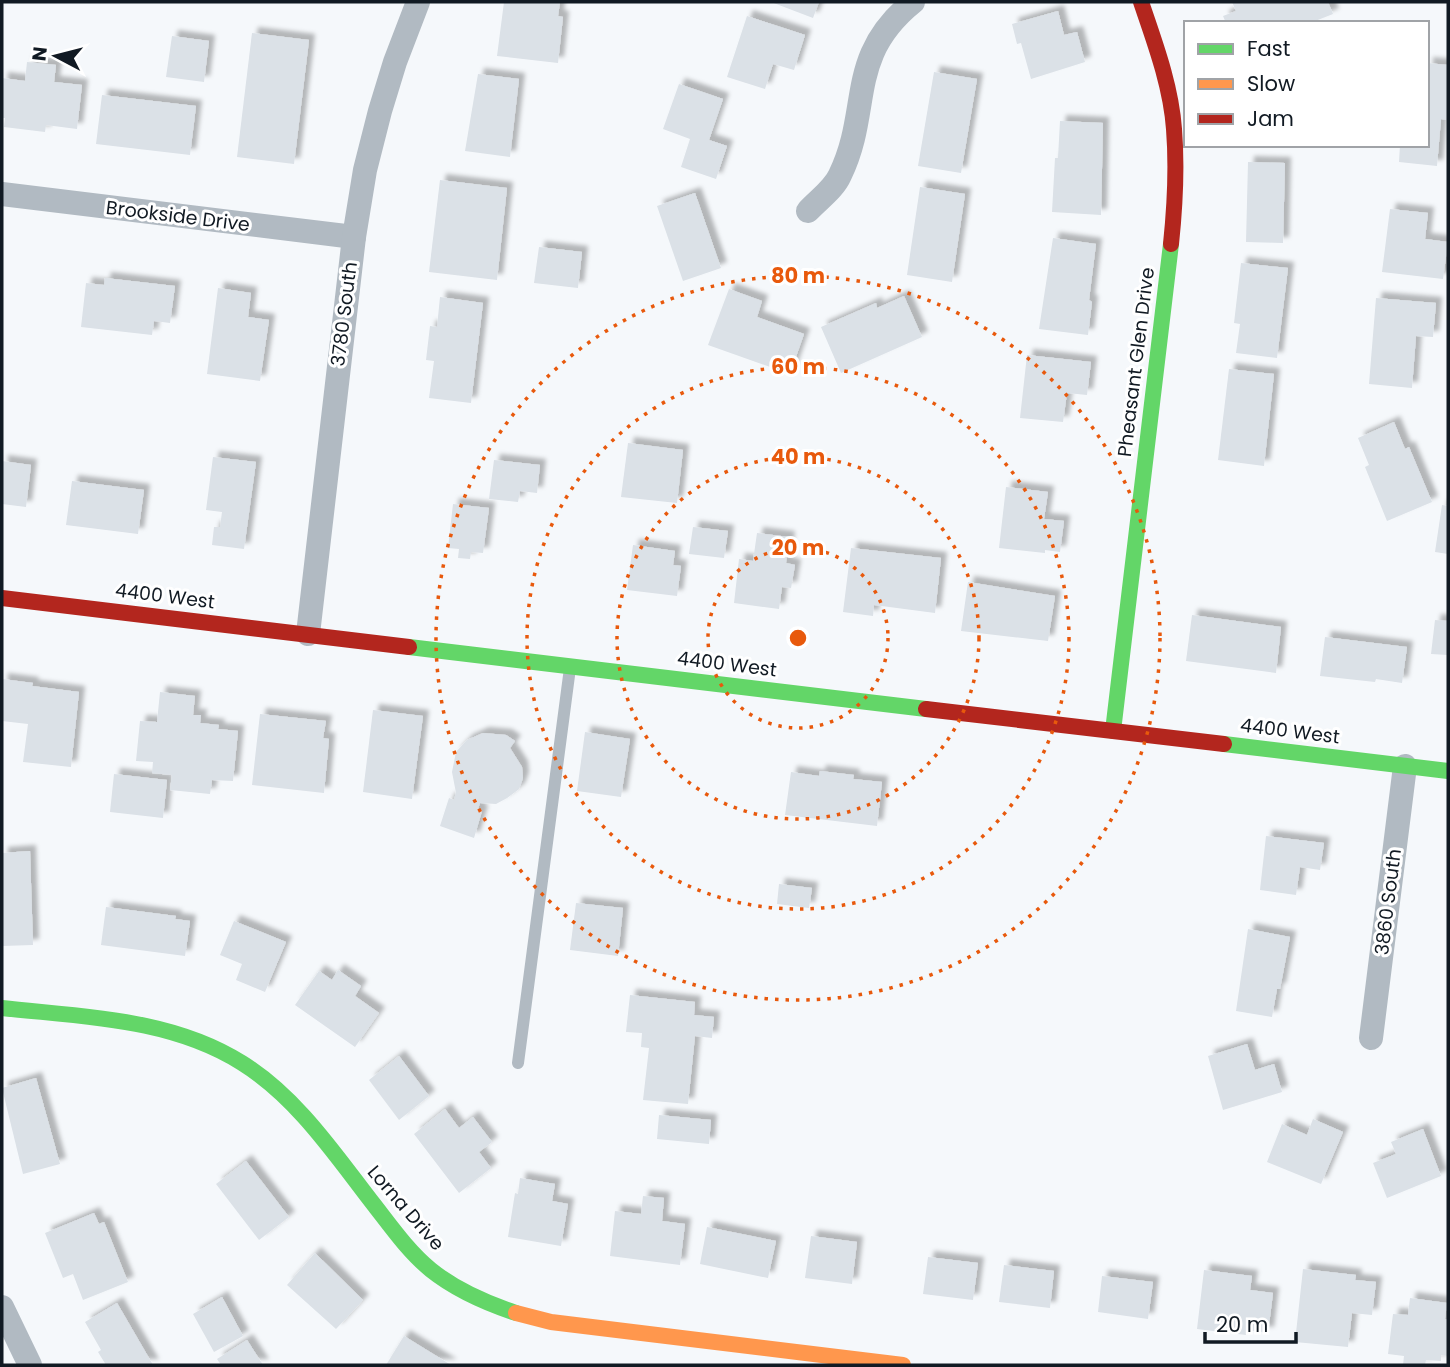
<svg xmlns="http://www.w3.org/2000/svg" width="1450" height="1367" viewBox="0 0 1450 1367" font-family="Poppins,sans-serif">
<style>
.building{fill:#dbe1e7;filter:url(#shadow)}
.lines{fill:none;stroke-linecap:round;stroke-linejoin:round}
.lane{stroke:#b1bac2;stroke-width:12}
.street{stroke:#b1bac2;stroke-width:24}
.fast{stroke:#63d668;stroke-width:16}
.slow{stroke:#ff974d;stroke-width:16}
.jam{stroke:#b3261e;stroke-width:16}
.ring{fill:none;stroke:#e8590c;stroke-width:3.5;stroke-dasharray:3.5 7}
.labels{text-anchor:middle;dominant-baseline:central;stroke-width:6;stroke-linejoin:round;paint-order:stroke}
.street-label{font-size:19px;fill:#111a23;stroke:#fff}
.centre{fill:#e8590c;stroke:#fff;stroke-width:3.5}
.ring-label{font-size:21px;text-anchor:middle;font-weight:bold;fill:#e8590c;stroke:#fff;stroke-width:6;stroke-linejoin:round;paint-order:stroke}
</style>
<defs>
<filter id="shadow"><feDropShadow dx="6" dy="-6" stdDeviation="2" flood-color="#0004"/></filter>
</defs>
<rect width="100%" height="100%" fill="#f5f8fb"/>
<g class="building">
<polygon points="504,2 560,2 558,16 563,17 558,63 497,56"/>
<polygon points="771,2 819,2 813,18"/>
<polygon points="1232,2 1328,2 1333,14 1310,23 1226,23 1223,16 1236,11"/>
<polygon points="1058,11 1064,35 1077,32 1085,62 1031,79 1021,43 1017,44 1012,24"/>
<polygon points="747,16 805,35 794,70 773,64 765,89 727,77"/>
<polygon points="252,33 309,40 294,164 237,157"/>
<polygon points="172,36 209,41 204,82 166,77"/>
<polygon points="27,62 56,65 54,82 82,85 77,129 46,125 45,132 4,127 5,118 2,118 2,78 25,81"/>
<polygon points="1427,63 1448,65 1447,120 1441,119 1437,166 1399,162 1400,145 1427,145"/>
<polygon points="934,72 977,79 961,173 918,166"/>
<polygon points="478,74 519,79 510,157 465,151"/>
<polygon points="679,84 723,99 709,140 727,146 716,179 681,167 690,139 663,129"/>
<polygon points="102,95 196,106 190,155 96,144"/>
<polygon points="1060,121 1103,123 1101,215 1052,212 1055,158 1058,158"/>
<polygon points="1248,162 1285,163 1283,243 1246,242"/>
<polygon points="440,180 507,188 497,280 429,272"/>
<polygon points="920,187 965,194 952,282 907,275"/>
<polygon points="695,193 721,268 683,281 657,206"/>
<polygon points="1390,209 1428,213 1425,239 1448,242 1443,279 1382,272"/>
<polygon points="1053,238 1096,244 1089,300 1092,302 1088,335 1039,329"/>
<polygon points="539,247 582,252 578,288 534,283"/>
<polygon points="1241,263 1288,268 1277,358 1236,353 1240,324 1234,323"/>
<polygon points="105,278 175,286 170,323 154,321 152,335 81,327 86,283 104,285"/>
<polygon points="218,288 251,293 248,317 269,320 260,381 207,374"/>
<polygon points="729,289 762,301 757,317 804,334 790,374 708,345"/>
<polygon points="904,296 922,337 841,373 821,327 876,303 877,308"/>
<polygon points="440,297 483,303 471,403 429,398 434,361 426,360 430,326 437,327"/>
<polygon points="1376,298 1436,303 1433,337 1416,336 1412,388 1369,384"/>
<polygon points="1027,355 1091,362 1087,395 1067,393 1063,422 1020,418"/>
<polygon points="1229,369 1274,374 1264,466 1218,460"/>
<polygon points="1394,422 1405,449 1409,447 1432,502 1387,521 1365,467 1369,465 1358,438"/>
<polygon points="628,443 683,450 677,503 621,497"/>
<polygon points="213,457 256,462 244,549 212,545 214,527 220,527 222,512 206,510"/>
<polygon points="494,460 540,465 537,493 520,491 518,502 489,499"/>
<polygon points="2,461 31,465 26,507 2,504"/>
<polygon points="72,481 144,490 138,534 66,525"/>
<polygon points="1006,487 1048,492 1044,519 1064,521 1060,552 1045,550 1045,553 999,548"/>
<polygon points="453,504 489,508 483,553 471,552 470,559 458,558 459,549 448,548"/>
<polygon points="1442,505 1448,506 1448,554 1435,552"/>
<polygon points="693,527 728,531 724,558 689,554"/>
<polygon points="757,533 789,537 786,563 795,565 791,588 782,587 779,609 734,603 739,559 753,561"/>
<polygon points="633,545 675,551 673,565 681,566 677,596 627,590"/>
<polygon points="851,548 941,558 935,613 874,605 873,616 843,612"/>
<polygon points="968,582 1055,596 1048,641 961,631"/>
<polygon points="1192,615 1281,627 1276,673 1186,661"/>
<polygon points="1435,620 1448,621 1448,655 1431,654"/>
<polygon points="1325,637 1407,647 1402,683 1376,679 1375,682 1320,676"/>
<polygon points="2,679 33,683 32,686 79,692 71,767 23,762 28,724 2,721"/>
<polygon points="160,692 195,696 193,715 201,715 200,723 219,725 218,729 238,731 233,781 212,780 210,794 170,790 172,775 152,773 153,762 136,761 140,721 157,722"/>
<polygon points="373,710 423,716 412,799 363,792"/>
<polygon points="260,714 326,721 323,738 329,739 324,793 252,785"/>
<polygon points="585,732 630,739 621,797 577,791"/>
<polygon points="483,733 506,735 515,741 510,748 522,767 523,778 519,789 507,798 496,804 480,803 478,809 482,811 474,838 440,826 449,798 454,800 456,793 452,772 456,752 467,740"/>
<polygon points="820,771 854,775 853,779 882,782 877,826 785,815 791,772 819,776"/>
<polygon points="114,774 167,780 163,818 110,812"/>
<polygon points="1266,836 1324,843 1320,870 1300,867 1296,895 1260,890"/>
<polygon points="30,851 33,945 2,946 2,853"/>
<polygon points="779,884 812,888 809,908 777,904"/>
<polygon points="576,903 623,908 618,956 570,950"/>
<polygon points="106,907 176,916 175,919 190,921 185,956 101,945"/>
<polygon points="234,921 286,942 265,992 236,980 242,964 220,955"/>
<polygon points="1248,929 1290,937 1280,989 1277,989 1272,1017 1236,1011"/>
<polygon points="338,970 361,986 355,996 379,1013 355,1047 295,1005 319,971 332,980"/>
<polygon points="630,995 695,1002 694,1015 714,1017 712,1038 695,1036 688,1104 643,1100 649,1048 641,1047 642,1033 626,1032"/>
<polygon points="1247,1044 1255,1070 1274,1064 1282,1092 1223,1110 1208,1056"/>
<polygon points="399,1056 429,1096 399,1120 369,1080"/>
<polygon points="36,1078 60,1164 23,1174 2,1088"/>
<polygon points="445,1109 459,1128 473,1117 492,1142 479,1152 491,1168 459,1193 414,1134"/>
<polygon points="659,1115 711,1120 709,1144 657,1139"/>
<polygon points="1313,1119 1343,1132 1321,1184 1267,1162 1282,1124 1307,1135"/>
<polygon points="1423,1129 1441,1176 1387,1198 1373,1163 1396,1154 1391,1142"/>
<polygon points="246,1161 289,1217 259,1240 216,1184"/>
<polygon points="520,1178 555,1184 552,1201 568,1204 561,1246 508,1237 515,1193 518,1194"/>
<polygon points="643,1196 664,1198 662,1221 685,1224 680,1265 610,1256 615,1211 641,1214"/>
<polygon points="94,1213 99,1224 104,1222 128,1282 83,1300 73,1274 63,1278 45,1233"/>
<polygon points="707,1227 776,1241 768,1278 700,1264"/>
<polygon points="811,1236 857,1242 852,1284 805,1278"/>
<polygon points="315,1253 363,1300 336,1329 287,1285"/>
<polygon points="928,1257 978,1263 973,1300 923,1294"/>
<polygon points="1004,1265 1054,1271 1050,1308 999,1302"/>
<polygon points="1303,1269 1356,1275 1355,1280 1376,1282 1372,1315 1352,1313 1348,1347 1295,1342"/>
<polygon points="1204,1270 1252,1276 1250,1290 1273,1293 1268,1333 1247,1330 1246,1335 1197,1329"/>
<polygon points="1102,1276 1153,1282 1148,1319 1098,1312"/>
<polygon points="222,1297 243,1336 214,1352 193,1314"/>
<polygon points="1410,1298 1447,1303 1445,1319 1448,1320 1448,1356 1441,1355 1441,1361 1426,1360 1425,1365 1403,1365 1404,1356 1388,1354 1393,1314 1408,1315"/>
<polygon points="117,1303 153,1365 106,1365 98,1352 101,1350 85,1322"/>
<polygon points="404,1336 451,1365 386,1365"/>
<polygon points="247,1340 263,1365 221,1365 217,1359"/>
</g>
<g class="lines">
<polyline class="lane" points="518,1063 570,668"/>
<g class="street">
<polyline points="2,194 354,237"/>
<path d="M808,211C818,200 834,189 840,175C872,109 845,57 913,2"/>
<polyline points="308,634 354,237 365,170 380,111 395,62 418,2"/>
<polyline points="1371,1038 1405,766"/>
<polyline points="2,1307 30,1365"/>
</g>
<g class="fast">
<polyline points="409,647 926,709"/>
<polyline points="1113,731 1171,244"/>
<polyline points="1224,744 1448,771"/>
<path d="M2,1008C83,1017 171,1018 242,1063C298,1098 336,1156 375,1206C392,1228 409,1252 431,1270C456,1290 486,1303 516,1313"/>
</g>
<polyline class="slow" points="516,1313 551,1322 903,1365"/>
<g class="jam">
<path d="M1141,2C1155,43 1171,86 1174,129C1177,167 1175,206 1171,244"/>
<polyline points="2,598 409,647"/>
<polyline points="926,709 1224,744"/>
</g>
</g>
<g class="ring">
<circle cx="798" cy="638" r="90"/>
<circle cx="798" cy="638" r="181"/>
<circle cx="798" cy="638" r="271"/>
<circle cx="798" cy="638" r="362"/>
</g>
<g class="labels">
<g class="street-label">
<text transform="translate(178 216) rotate(7)">Brookside Drive</text>
<text transform="translate(344 314) rotate(-83)">3780 South</text>
<text transform="translate(1136 362) rotate(-83)">Pheasant Glen Drive</text>
<text transform="translate(165 596) rotate(7)">4400 West</text>
<text transform="translate(727 664) rotate(7)">4400 West</text>
<text transform="translate(1290 731) rotate(7)">4400 West</text>
<text transform="translate(1388 902) rotate(-83)">3860 South</text>
<text transform="translate(406 1208) rotate(49)">Lorna Drive</text>
</g>
</g>
<circle cx="798" cy="638" r="10" class="centre"/>
<g class="ring-label">
<text x="798" y="283">80 m</text>
<text x="798" y="374">60 m</text>
<text x="798" y="464">40 m</text>
<text x="798" y="555">20 m</text>
</g>
<rect width="1450" height="1367" fill="none" stroke="#111a23" stroke-width="7"/>
<rect x="1184" y="21" width="245" height="126" fill="#ffffff" stroke="#a0a3a7" stroke-width="2"/>
<rect x="1198" y="44" width="35" height="10" fill="#63d668" stroke="#a0a3a7" stroke-width="2"/>
<text x="1247" y="56" font-size="21" fill="#111a23">Fast</text>
<rect x="1198" y="79" width="35" height="10" fill="#ff974d" stroke="#a0a3a7" stroke-width="2"/>
<text x="1247" y="91" font-size="21" fill="#111a23">Slow</text>
<rect x="1198" y="114" width="35" height="10" fill="#b3261e" stroke="#a0a3a7" stroke-width="2"/>
<text x="1247" y="126" font-size="21" fill="#111a23">Jam</text>
<g transform="translate(56 56) rotate(277)" stroke="#ffffff" stroke-width="5" paint-order="stroke">
<path d="M0-5L12 26L0 18L-12 26Z" fill="#111a23"/>
<text y="-10" font-size="19" font-weight="bold" text-anchor="middle" fill="#111a23">N</text>
</g>
<path d="M1205 1332v10h91v-10" fill="none" stroke="#111a23" stroke-width="3.5"/>
<text x="1216" y="1332" font-size="21" fill="#111a23" stroke="#ffffff" stroke-width="5" paint-order="stroke">20 m</text>
</svg>
